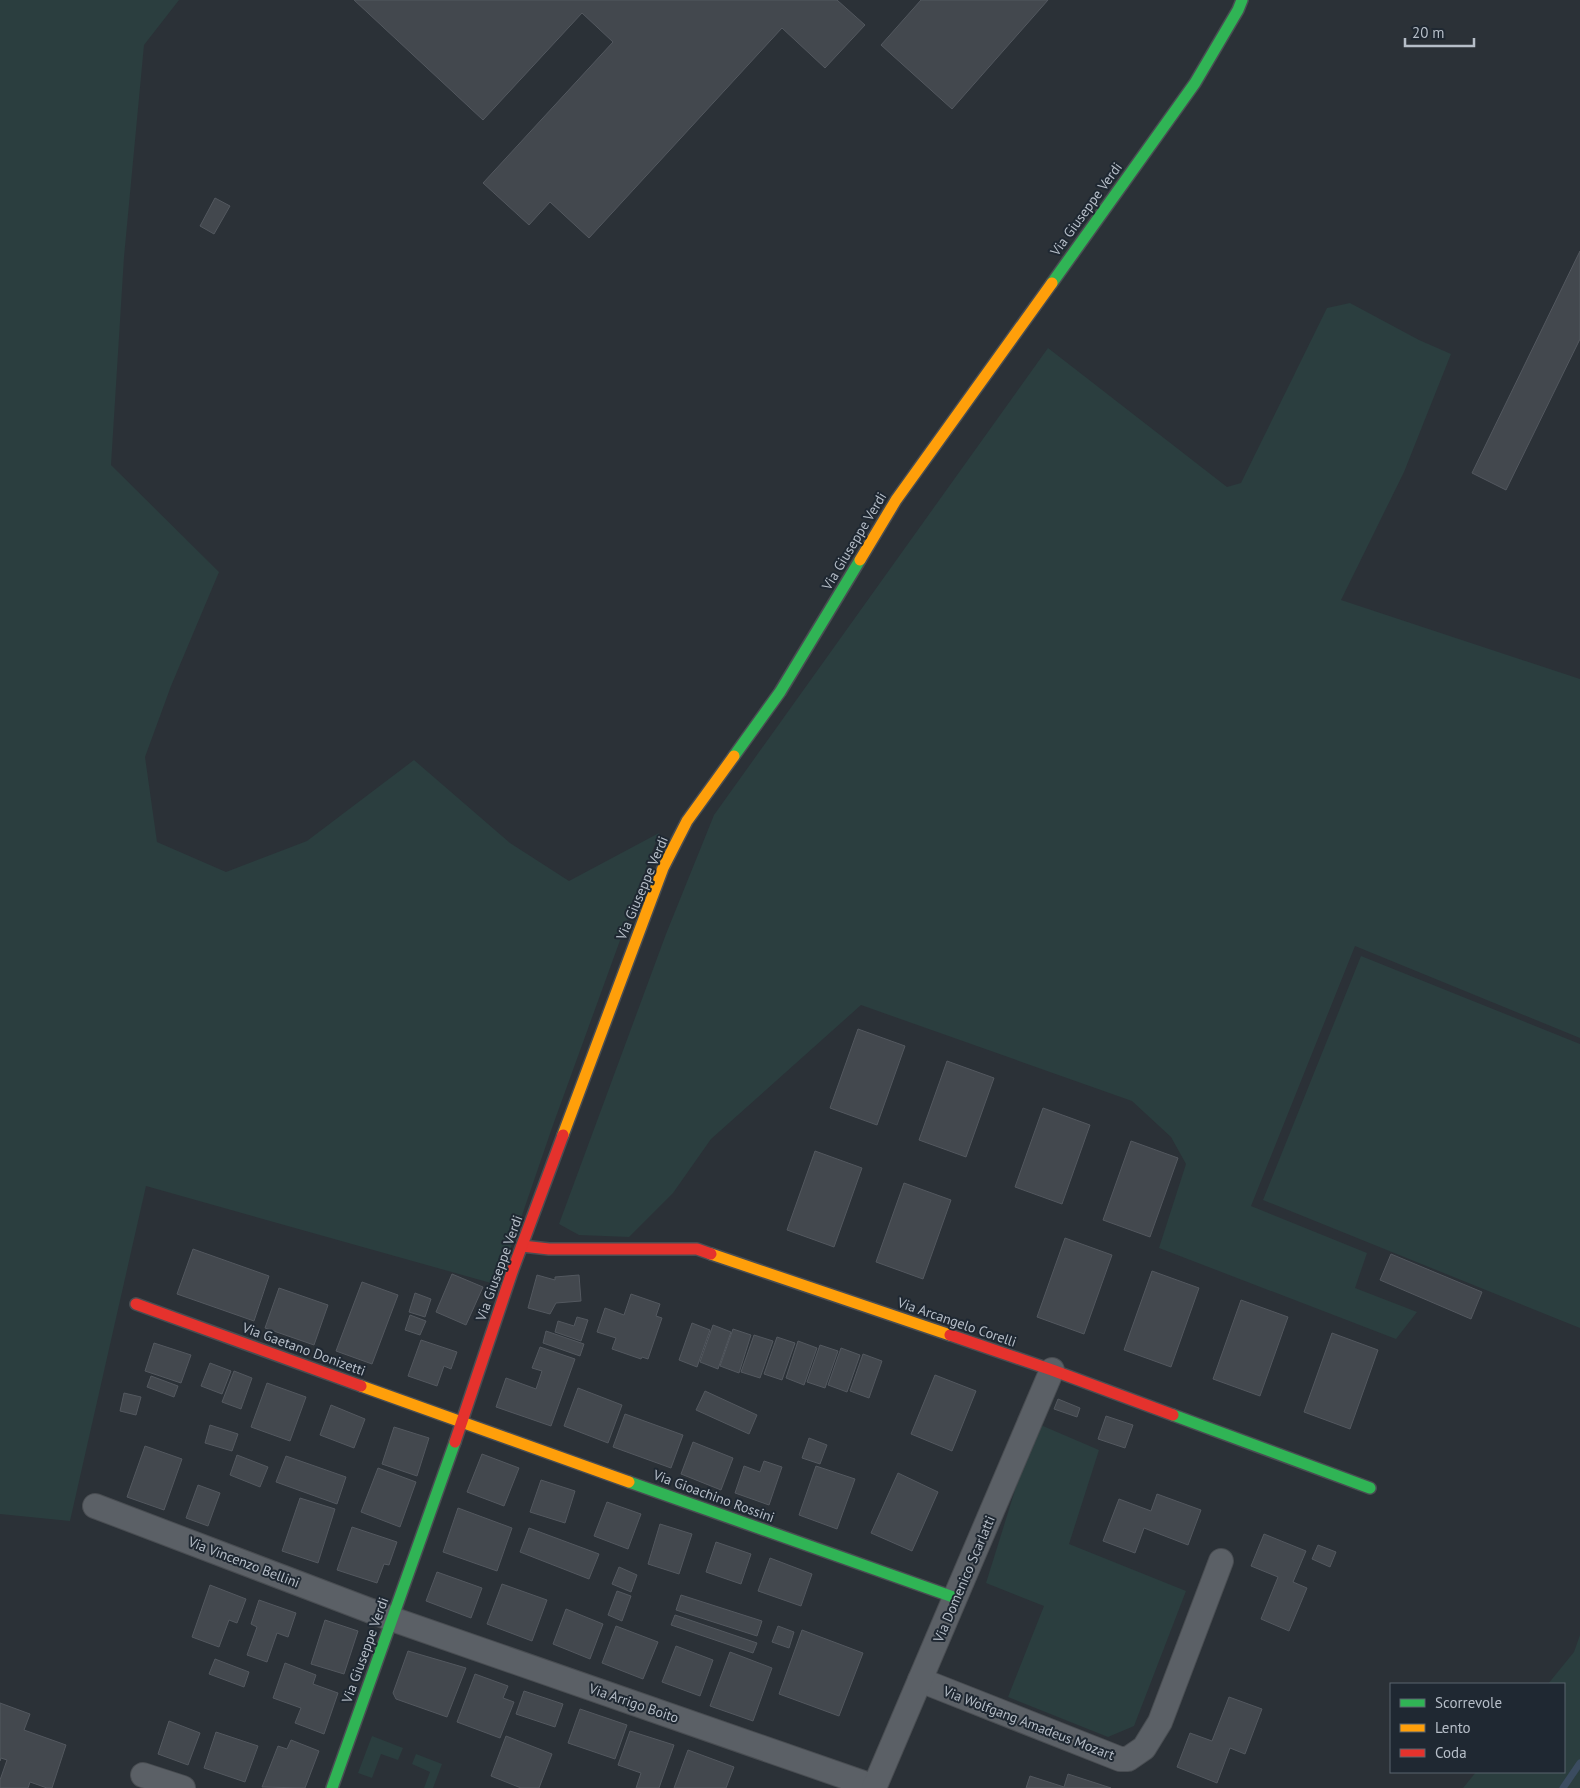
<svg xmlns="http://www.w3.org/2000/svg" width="1580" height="1788" viewBox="0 0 1580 1788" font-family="'PT Sans',sans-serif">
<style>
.green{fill:#2b3e3f}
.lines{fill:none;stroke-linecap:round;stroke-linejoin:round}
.stream{stroke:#3b4c60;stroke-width:7}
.building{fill:#43484e;stroke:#53585f}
.street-casing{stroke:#494d52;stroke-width:26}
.fast-casing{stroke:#494d52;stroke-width:14}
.slow-casing{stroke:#494d52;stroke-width:14}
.jam-casing{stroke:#494d52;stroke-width:14}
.street{stroke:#5b6066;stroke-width:24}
.fast{stroke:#30b455;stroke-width:11}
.slow{stroke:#ff9f0a;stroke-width:11}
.jam{stroke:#e5322d;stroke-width:11}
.labels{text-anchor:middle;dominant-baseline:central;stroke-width:4;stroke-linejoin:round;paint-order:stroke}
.street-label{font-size:14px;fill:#b6bec8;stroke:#1f2832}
</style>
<rect width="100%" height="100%" fill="#2b3137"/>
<g class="green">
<polygon points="0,0 179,0 144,45 124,257 111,465 219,572 171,686 145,757 157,842 226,872 307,841 414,760 510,843 569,881 659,833 553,1125 498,1285 146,1186 70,1521 0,1514"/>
<polygon points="1350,303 1419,340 1451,354 1404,472 1341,600 1580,679 1580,1038 1355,946 1251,1206 1367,1253 1355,1288 1417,1312 1396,1339 1159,1248 1186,1164 1171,1137 1132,1101 861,1005 711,1139 673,1193 629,1237 579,1235 559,1224 666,934 714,815 1048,348 1227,487 1241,483 1327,308"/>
<polygon points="1361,956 1580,1044 1580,1328 1263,1200"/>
<polygon points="1036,1423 1099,1450 1069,1544 1186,1591 1134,1726 1108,1737 1008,1697 1044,1606 986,1583"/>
<polygon points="1580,1635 1580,1788 1463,1788 1476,1772 1564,1772 1564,1684 1548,1684 1574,1652"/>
<polygon points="372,1736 403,1748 398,1760 381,1754 372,1778 358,1773"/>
<polygon points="416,1754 442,1764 433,1788 424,1788 430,1772 412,1764"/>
</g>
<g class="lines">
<polyline class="stream" points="1563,1788 1580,1763"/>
</g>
<g class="building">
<polygon points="354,0 837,0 865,25 825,68 782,28 589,238 550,202 529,225 483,183 613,42 582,13 483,120"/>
<polygon points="921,0 1048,0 952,109 881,45"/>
<polygon points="215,198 230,206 214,234 200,226"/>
<polygon points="1580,251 1580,339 1506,490 1472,473"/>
<polygon points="858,1029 905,1046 877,1125 830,1108"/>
<polygon points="947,1061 994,1078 966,1157 919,1140"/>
<polygon points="1043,1108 1090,1125 1062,1204 1015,1187"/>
<polygon points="1131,1141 1178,1158 1150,1237 1103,1220"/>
<polygon points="815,1151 862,1168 834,1247 787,1230"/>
<polygon points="904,1183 951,1200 923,1279 876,1262"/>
<polygon points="1065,1238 1112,1255 1084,1334 1037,1317"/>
<polygon points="193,1249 269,1276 254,1321 177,1294"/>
<polygon points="1391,1254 1482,1292 1471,1319 1380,1280"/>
<polygon points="1152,1271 1199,1288 1171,1367 1124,1350"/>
<polygon points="452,1274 483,1287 466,1325 436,1312"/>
<polygon points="537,1275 555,1280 555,1277 579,1275 581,1301 556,1303 550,1314 528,1308"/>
<polygon points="362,1282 398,1295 372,1364 336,1351"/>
<polygon points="279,1288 328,1305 314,1345 265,1328"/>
<polygon points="415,1293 431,1299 425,1317 409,1312"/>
<polygon points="631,1294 660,1304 656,1316 662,1318 648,1359 642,1357 641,1359 612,1349 616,1338 597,1332 605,1308 624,1315"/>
<polygon points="1241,1300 1288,1317 1260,1396 1213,1379"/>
<polygon points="410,1315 426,1321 420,1335 405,1330"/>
<polygon points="577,1317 588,1320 581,1341 555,1332 558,1321 574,1326"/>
<polygon points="692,1323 710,1330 697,1367 679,1360"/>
<polygon points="713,1325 731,1332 718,1369 700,1362"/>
<polygon points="733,1329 751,1335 739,1373 720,1366"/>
<polygon points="546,1331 584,1344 580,1356 543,1343"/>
<polygon points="1332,1333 1378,1350 1350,1429 1304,1412"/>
<polygon points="754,1335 773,1341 760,1378 741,1372"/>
<polygon points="777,1337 795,1343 782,1380 764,1374"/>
<polygon points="421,1340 457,1352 451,1369 444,1366 437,1386 408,1376"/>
<polygon points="798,1341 817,1348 804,1385 786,1378"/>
<polygon points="154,1343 191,1355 181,1383 145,1371"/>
<polygon points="820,1345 838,1351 825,1388 807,1382"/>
<polygon points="540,1347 575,1359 551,1426 496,1407 506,1378 536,1389 542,1371 532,1368"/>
<polygon points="841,1348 860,1355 847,1392 828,1385"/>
<polygon points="863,1354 882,1361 869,1398 850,1391"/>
<polygon points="210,1363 231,1371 222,1394 201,1386"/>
<polygon points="234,1371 252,1378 241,1409 222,1402"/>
<polygon points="935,1375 976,1391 952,1451 911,1434"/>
<polygon points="151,1376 178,1386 174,1397 147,1387"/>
<polygon points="267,1383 306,1397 290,1441 251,1427"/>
<polygon points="578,1388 622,1405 608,1443 564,1426"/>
<polygon points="705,1391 757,1415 749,1434 696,1410"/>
<polygon points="124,1393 141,1397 136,1415 120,1411"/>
<polygon points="1058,1399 1080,1408 1077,1417 1054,1409"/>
<polygon points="331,1405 365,1419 354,1448 320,1435"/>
<polygon points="625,1414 683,1435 671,1468 613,1447"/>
<polygon points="1106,1416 1133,1425 1125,1448 1098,1439"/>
<polygon points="210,1425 238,1434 232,1451 205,1443"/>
<polygon points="394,1427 429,1438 417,1476 382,1464"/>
<polygon points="809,1438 827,1445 820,1464 802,1458"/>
<polygon points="693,1442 733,1458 721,1490 681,1474"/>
<polygon points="145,1446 182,1459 164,1510 127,1497"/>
<polygon points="482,1454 519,1468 504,1506 467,1492"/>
<polygon points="237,1455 268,1467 260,1487 230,1475"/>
<polygon points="286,1456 346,1477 337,1504 276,1482"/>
<polygon points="764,1461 782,1467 769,1505 735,1493 744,1466 760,1472"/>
<polygon points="816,1466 855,1479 837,1529 799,1515"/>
<polygon points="378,1468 416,1482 400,1527 361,1512"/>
<polygon points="898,1473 938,1492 912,1551 871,1533"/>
<polygon points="541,1480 575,1491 565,1523 530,1512"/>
<polygon points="198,1485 220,1493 208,1526 186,1518"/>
<polygon points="1157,1494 1201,1510 1188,1545 1144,1528 1135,1553 1103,1541 1119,1499 1151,1511"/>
<polygon points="300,1498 335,1509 318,1563 282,1551"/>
<polygon points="607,1502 641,1514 628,1549 594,1536"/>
<polygon points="458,1508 512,1528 497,1571 443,1552"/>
<polygon points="660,1524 692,1534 679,1574 648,1564"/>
<polygon points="352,1527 397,1542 389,1565 384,1564 377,1583 337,1570"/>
<polygon points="529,1528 599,1554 589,1579 520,1552"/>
<polygon points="1264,1534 1306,1551 1293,1582 1307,1588 1289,1631 1261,1619 1278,1577 1251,1566"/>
<polygon points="716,1542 751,1554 741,1584 706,1572"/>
<polygon points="1318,1545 1336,1552 1330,1567 1312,1559"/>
<polygon points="770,1558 812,1574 801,1606 758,1591"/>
<polygon points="619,1567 637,1575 631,1592 612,1584"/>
<polygon points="437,1572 482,1588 471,1618 426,1601"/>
<polygon points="502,1584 547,1600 532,1641 487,1624"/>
<polygon points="210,1585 246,1599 237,1623 229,1620 219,1647 192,1637"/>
<polygon points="617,1591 631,1596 622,1621 608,1615"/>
<polygon points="681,1595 762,1621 757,1636 676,1610"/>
<polygon points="259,1600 296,1613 288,1637 277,1633 267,1662 247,1655 257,1627 251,1624"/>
<polygon points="566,1609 603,1624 590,1659 553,1644"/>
<polygon points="675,1615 757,1643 753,1653 671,1625"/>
<polygon points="325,1620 358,1631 344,1674 311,1664"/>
<polygon points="616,1626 658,1642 643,1679 602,1663"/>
<polygon points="778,1626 794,1632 789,1648 772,1642"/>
<polygon points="802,1630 863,1653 839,1716 779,1694"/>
<polygon points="676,1646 713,1660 700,1696 662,1682"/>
<polygon points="408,1651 466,1668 447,1717 396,1699 393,1693"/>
<polygon points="730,1652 772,1668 753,1721 710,1706"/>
<polygon points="215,1659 249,1672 244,1687 209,1674"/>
<polygon points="285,1663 316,1675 313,1684 338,1693 324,1734 295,1723 301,1708 273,1698"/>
<polygon points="475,1674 508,1686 503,1698 514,1702 500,1738 457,1722"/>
<polygon points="524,1691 563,1704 555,1727 516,1714"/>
<polygon points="1229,1697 1262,1709 1245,1754 1230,1748 1217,1783 1177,1767 1190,1733 1212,1741"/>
<polygon points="0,1703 30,1714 24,1730 66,1745 52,1788 47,1788 30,1782 28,1788 0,1788 0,1780 7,1760 1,1758 0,1761"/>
<polygon points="580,1709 627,1725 615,1759 568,1743"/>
<polygon points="169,1721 200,1733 188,1765 158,1754"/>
<polygon points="630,1731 674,1745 659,1788 636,1788 641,1773 618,1765"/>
<polygon points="216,1732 258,1746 245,1782 204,1768"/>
<polygon points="506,1736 552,1754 539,1788 521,1788 491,1776"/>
<polygon points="291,1740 319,1751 305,1788 262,1787 278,1746 287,1749"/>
<polygon points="688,1750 734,1767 726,1788 674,1788"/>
<polygon points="1068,1774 1111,1788 1026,1788 1030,1776 1064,1787"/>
</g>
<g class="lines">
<g class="street-casing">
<g id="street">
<polyline points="95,1506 392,1619 875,1787"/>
<polyline points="920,1680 1120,1759 1128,1759 1144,1748 1160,1722 1221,1561"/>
<polyline points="143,1775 183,1788"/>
<polyline points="874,1788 1052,1370"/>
</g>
</g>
<g class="fast-casing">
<g id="fast">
<polyline points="1052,283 1195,83 1238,10 1242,0"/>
<polyline points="734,756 780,692 860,560"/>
<polyline points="1173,1415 1370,1488"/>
<polyline points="629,1482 956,1598"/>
<polyline points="332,1788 455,1442"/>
</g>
</g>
<g class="slow-casing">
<g id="slow">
<polyline points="860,560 896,500 1052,283"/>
<polyline points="563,1135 663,868 687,821 734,756"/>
<polyline points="711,1254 950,1335"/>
<polyline points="361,1386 629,1482"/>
</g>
</g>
<g class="jam-casing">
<g id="jam">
<polyline points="522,1246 549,1249 697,1249 711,1254"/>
<polyline points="136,1304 361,1386"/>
<polyline points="950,1335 1052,1370 1173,1415"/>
<polyline points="455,1442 512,1272 563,1135"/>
</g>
</g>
<use href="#street" class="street"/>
<use href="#fast" class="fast"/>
<use href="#slow" class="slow"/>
<use href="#jam" class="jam"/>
</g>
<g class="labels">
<g class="street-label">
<text transform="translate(1086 209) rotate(-54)">Via Giuseppe Verdi</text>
<text transform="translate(854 541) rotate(-59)">Via Giuseppe Verdi</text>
<text transform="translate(642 888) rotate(-67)">Via Giuseppe Verdi</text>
<text transform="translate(499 1268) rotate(-70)">Via Giuseppe Verdi</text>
<text transform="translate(957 1322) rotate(19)">Via Arcangelo Corelli</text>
<text transform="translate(304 1349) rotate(20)">Via Gaetano Donizetti</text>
<text transform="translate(714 1496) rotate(20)">Via Gioachino Rossini</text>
<text transform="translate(244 1562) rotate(21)">Via Vincenzo Bellini</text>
<text transform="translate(964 1579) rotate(-67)">Via Domenico Scarlatti</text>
<text transform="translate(365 1650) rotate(-70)">Via Giuseppe Verdi</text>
<text transform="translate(634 1703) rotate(19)">Via Arrigo Boito</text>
<text transform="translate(1029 1723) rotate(21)">Via Wolfgang Amadeus Mozart</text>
</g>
</g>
<rect x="1390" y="1683" width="175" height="90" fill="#1f2832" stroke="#5b646e"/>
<rect x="1400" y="1699" width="25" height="8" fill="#30b455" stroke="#5b646e"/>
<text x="1435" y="1708" font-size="15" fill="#b6bec8">Scorrevole</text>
<rect x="1400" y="1724" width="25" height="8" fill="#ff9f0a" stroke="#5b646e"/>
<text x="1435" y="1733" font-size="15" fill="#b6bec8">Lento</text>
<rect x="1400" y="1749" width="25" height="8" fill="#e5322d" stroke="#5b646e"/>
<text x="1435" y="1758" font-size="15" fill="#b6bec8">Coda</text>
<path d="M1405 38v8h69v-8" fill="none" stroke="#b6bec8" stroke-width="2.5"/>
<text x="1412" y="38" font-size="15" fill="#b6bec8" stroke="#1f2832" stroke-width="4" paint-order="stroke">20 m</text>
</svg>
